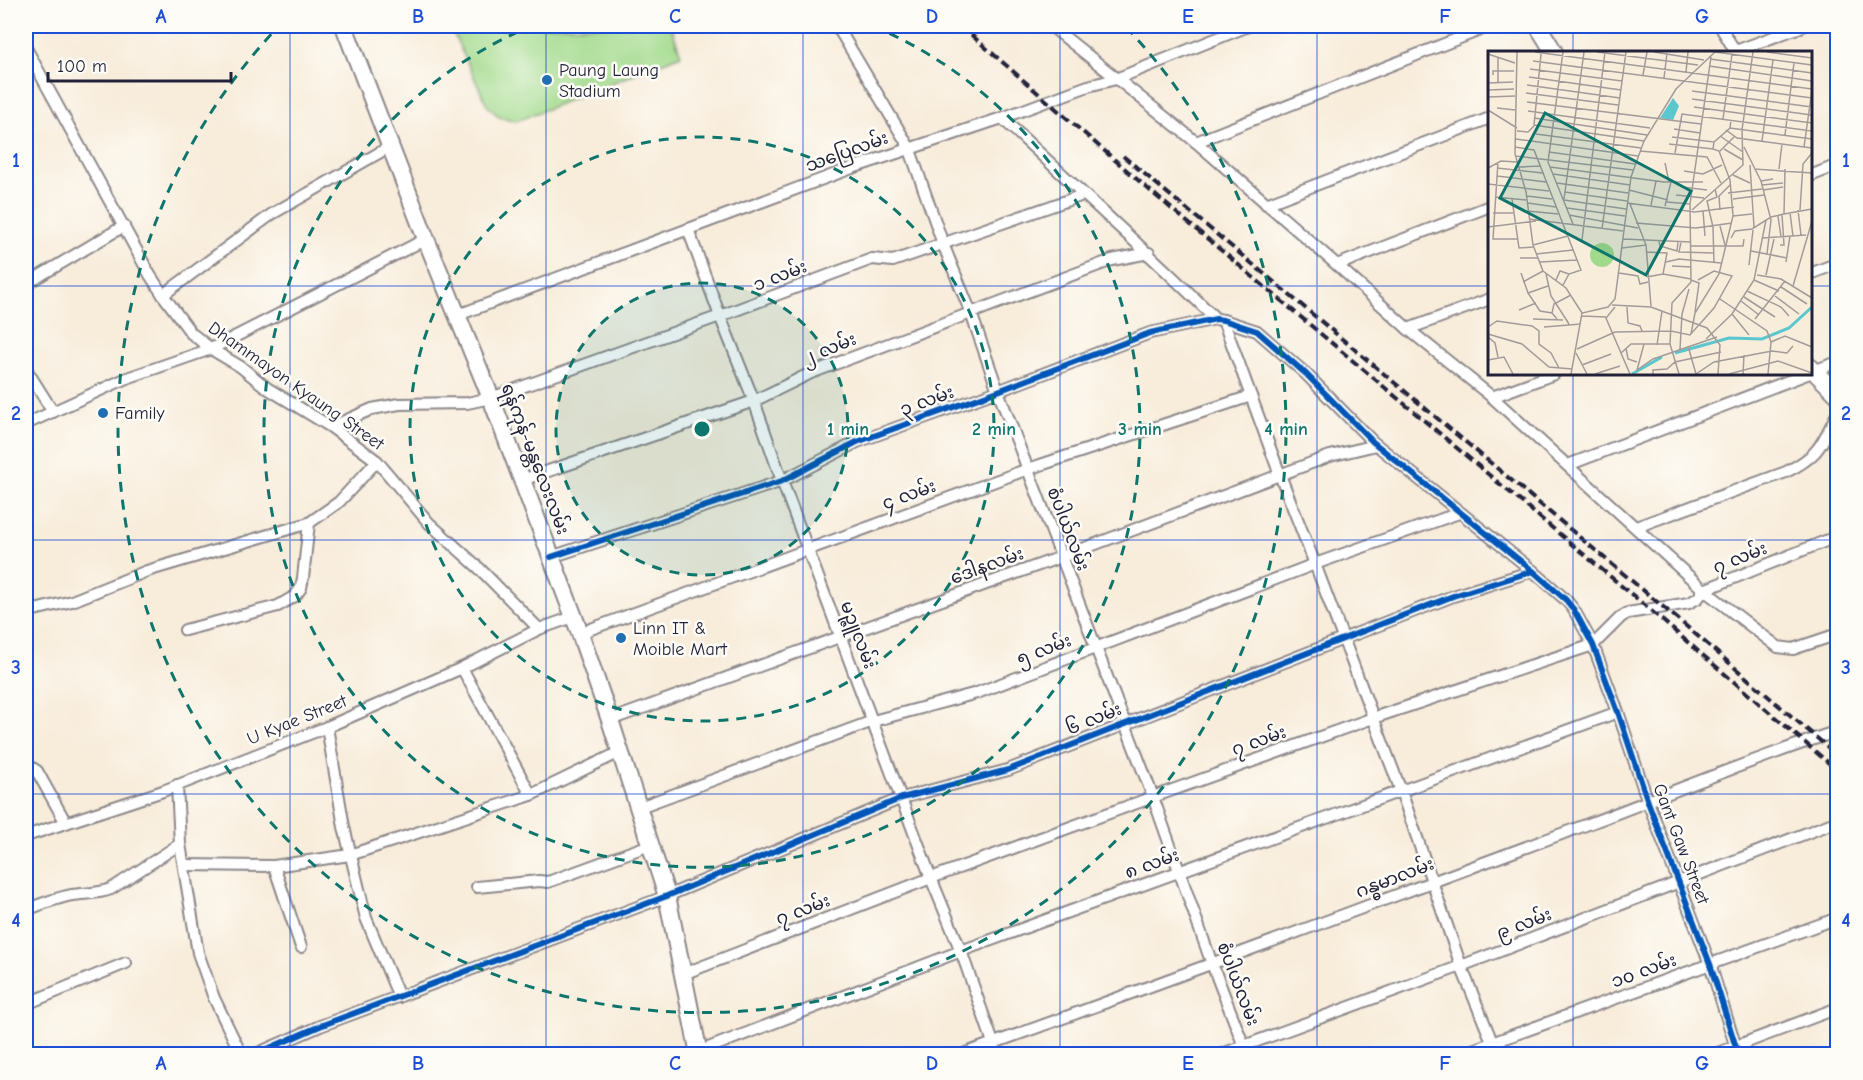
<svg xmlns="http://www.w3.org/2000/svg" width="1863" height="1080" viewBox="0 0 1863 1080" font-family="'Comic Neue','Noto Sans Myanmar',sans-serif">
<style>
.green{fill:#a2da8c;stroke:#627e64;stroke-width:1.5}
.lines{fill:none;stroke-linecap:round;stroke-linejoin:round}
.street-casing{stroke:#8d878a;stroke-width:14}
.primary-casing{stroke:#8d878a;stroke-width:20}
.street{stroke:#fff;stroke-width:10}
.primary{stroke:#fff;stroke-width:16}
.rail{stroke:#22223b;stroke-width:4;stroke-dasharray:9 4.5;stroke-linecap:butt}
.cycleway-casing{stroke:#fdfcf7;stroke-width:10}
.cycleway{stroke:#0057b8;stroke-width:6}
.grid{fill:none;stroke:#1d4ed8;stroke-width:1.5;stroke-opacity:0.55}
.ring{fill:none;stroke:#0f766e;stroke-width:3;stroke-dasharray:10 8}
.poi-dot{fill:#1f6fb2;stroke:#fdfcf7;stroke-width:2}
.labels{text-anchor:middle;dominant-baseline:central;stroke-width:5;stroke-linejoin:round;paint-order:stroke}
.poi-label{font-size:18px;fill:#22223b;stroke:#fdfcf7;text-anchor:start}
.street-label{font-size:18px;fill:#22223b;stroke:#fdfcf7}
.inset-river{fill:none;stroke:#59c7cd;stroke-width:3}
.inset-road{fill:none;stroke:#a29b9a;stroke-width:1.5}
.view{fill:#0f766e;fill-opacity:0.15;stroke:#0f766e;stroke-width:3}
.inset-edge{fill:none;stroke:#22223b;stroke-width:3}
.centre{fill:#0f766e;stroke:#fdfcf7;stroke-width:3}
.ring-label{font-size:18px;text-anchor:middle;font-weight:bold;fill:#0f766e;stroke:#fdfcf7;stroke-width:5;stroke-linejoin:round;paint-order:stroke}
.neatline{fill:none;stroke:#1d4ed8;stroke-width:2}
.grid-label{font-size:20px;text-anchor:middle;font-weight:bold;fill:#1d4ed8}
</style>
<rect width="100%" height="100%" fill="#fdfcf7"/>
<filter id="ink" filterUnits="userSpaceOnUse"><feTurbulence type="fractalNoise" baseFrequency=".0167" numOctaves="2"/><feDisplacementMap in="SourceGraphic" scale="12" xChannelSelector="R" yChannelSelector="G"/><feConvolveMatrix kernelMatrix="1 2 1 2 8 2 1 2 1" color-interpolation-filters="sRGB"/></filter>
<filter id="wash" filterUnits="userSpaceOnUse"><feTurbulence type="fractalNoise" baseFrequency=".008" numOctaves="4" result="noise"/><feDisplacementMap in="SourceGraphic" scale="24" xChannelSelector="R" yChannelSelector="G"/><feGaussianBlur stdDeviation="1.35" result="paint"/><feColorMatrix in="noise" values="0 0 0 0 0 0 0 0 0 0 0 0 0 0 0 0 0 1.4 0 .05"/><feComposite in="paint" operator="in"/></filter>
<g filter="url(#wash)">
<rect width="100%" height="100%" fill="#f8ecda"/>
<polygon class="green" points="450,26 671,26 681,55 517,121 499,117 487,105"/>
</g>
<g filter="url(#ink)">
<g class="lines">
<g class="street-casing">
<g id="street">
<polyline points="837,26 909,147 943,244 971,313 998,391 1153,797 1212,964 1247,1054"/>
<polyline points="1051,26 1196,142 1337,265 1408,329 1492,397 1704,590 1778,647 1793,649 1838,634"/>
<polyline points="1720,26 1735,51"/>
<polyline points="26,48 150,275 163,295 272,214 391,146"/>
<polyline points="1733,52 1803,26"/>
<path d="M1002,118C1073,185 1146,250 1216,319"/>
<polyline points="1196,142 1490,26"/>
<polyline points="1810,176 1838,165"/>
<polyline points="1266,204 1490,118"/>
<polyline points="688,229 720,316 754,401 782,481 931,878 961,951 997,1054"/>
<polyline points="1337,265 1490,206"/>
<polyline points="1810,274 1838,263"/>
<polyline points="26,284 124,226"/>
<polyline points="163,295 191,333 211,349 241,367 267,388 331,427 377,461 429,523 479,568 539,629"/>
<polyline points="458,315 852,168 1002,118 1088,86 1116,79 1248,26"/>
<polyline points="1223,320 1280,475 1315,564 1401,791 1461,966 1497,1054"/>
<polyline points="1408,329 1490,299"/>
<polyline points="26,369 53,412"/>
<polyline points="1810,372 1838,362"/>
<polyline points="1492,397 1554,374"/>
<polyline points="26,424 127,378 211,349 426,239"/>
<polyline points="331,427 372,409 399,404 467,403 491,398 720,316 872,259 893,261 1083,195"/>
<polyline points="1568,465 1807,374"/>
<polyline points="522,480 754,401 811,373 1112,260 1149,253"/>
<path d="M1636,527L1786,472C1820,455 1821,445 1838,412"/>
<polyline points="551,557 782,481 857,442 998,391 1150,333 1216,319 1223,320 1257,331 1306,374 1373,442 1533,571 1566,600 1574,610 1593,645 1618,712 1648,802 1710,964 1738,1054"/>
<polyline points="26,612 72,601 147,571 309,523 339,502 377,461"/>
<polyline points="185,630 278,606 295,596 301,588 303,578 309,523"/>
<polyline points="580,633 1028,469 1251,396"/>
<polyline points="462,668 531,795"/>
<polyline points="610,720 1061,557 1330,456 1376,445"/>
<polyline points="327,727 344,827 366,918 399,997"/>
<polyline points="26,764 37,771 66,823"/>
<polyline points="177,785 180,844 198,953 214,998 241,1054"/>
<polyline points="637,808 873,721 977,693 1315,564 1459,513"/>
<polyline points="26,836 163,791 327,727 462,668 539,629 573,617"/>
<polyline points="184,865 274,866 350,855 531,795 620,752"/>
<polyline points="274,866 301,947"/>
<polyline points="477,887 539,881 548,882 650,845"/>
<path d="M26,910C41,904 56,898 72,895C86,893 98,894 111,889L180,844"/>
<polyline points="683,974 931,878 1153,797 1373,718 1593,645 1621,617 1628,613 1689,603 1698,598 1704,590 1838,536"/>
<polyline points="26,1004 126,963"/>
<polyline points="698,1052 961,951 1618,712"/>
<polyline points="256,1054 320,1026 667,896 902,798 1008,770 1453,596 1533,571"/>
<path d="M963,1054C1171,980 1377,902 1583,826C1668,794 1752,759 1838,731"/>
<polyline points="1222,1054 1461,966 1838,821"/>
<polyline points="1461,1054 1838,918"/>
<polyline points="1715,1054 1838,1008"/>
</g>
</g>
<g class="primary-casing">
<g id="primary">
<polyline points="344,26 426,239 491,398 580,633 610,720 667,896 699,1054"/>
<polyline points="1538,26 1554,52"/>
<polyline points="1810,367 1838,395"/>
</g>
</g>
<use href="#street" class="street"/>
<use href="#primary" class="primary"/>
<g class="rail">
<polyline points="961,26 1154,194 1649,609 1838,771"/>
<polyline points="1123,156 1686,626 1838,756"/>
</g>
<g class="cycleway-casing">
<g id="cycleway">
<polyline points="551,557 782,481 857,442 998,391 1150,333 1216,319 1223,320 1257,331 1306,374 1373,442 1533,571 1566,600 1574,610 1593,645 1618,712 1648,802 1710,964 1738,1054"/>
<polyline points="256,1054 320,1026 667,896 902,798 1008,770 1453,596 1533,571"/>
</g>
</g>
<use href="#cycleway" class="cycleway"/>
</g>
</g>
<path class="grid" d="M290,26V1054M546,26V1054M803,26V1054M1060,26V1054M1317,26V1054M1573,26V52M26,286H1490M1810,286H1838M1573,374V1054M26,540H1838M26,794H1838"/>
<circle cx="702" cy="429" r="146" fill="#0f766e" fill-opacity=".12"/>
<g class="ring">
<circle cx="702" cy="429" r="146"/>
<circle cx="702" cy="429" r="292"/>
<path d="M873 26A438 438 0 1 1 531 26"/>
<path d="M1126 27A584 584 0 1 1 278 27"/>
</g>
<g class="poi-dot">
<circle cx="547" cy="80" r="6"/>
<circle cx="103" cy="413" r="6"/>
<circle cx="621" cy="638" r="6"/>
</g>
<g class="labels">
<g class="poi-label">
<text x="559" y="70">Paung Laung<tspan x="559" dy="21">Stadium</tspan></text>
<text x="115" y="413">Family</text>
<text x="633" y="628">Linn IT &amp;<tspan x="633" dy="21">Moible Mart</tspan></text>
</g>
<g class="street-label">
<text transform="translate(847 152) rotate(-20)">သပြေလမ်း</text>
<text transform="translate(780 276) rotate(-21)">၁ လမ်း</text>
<text transform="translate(829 349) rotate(-22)">၂ လမ်း</text>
<text transform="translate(296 386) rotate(35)">Dhammayon Kyaung Street</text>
<text transform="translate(927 401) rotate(-20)">၃ လမ်း</text>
<text transform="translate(535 459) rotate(69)">ရန်ကုန်-မန္တလေးလမ်း</text>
<text transform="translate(909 495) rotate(-20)">၄ လမ်း</text>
<text transform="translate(1068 529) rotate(69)">စံပါယ်လမ်း</text>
<text transform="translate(1740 558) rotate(-22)">၇ လမ်း</text>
<text transform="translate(987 566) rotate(-20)">ဒေါနလမ်း</text>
<text transform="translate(858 635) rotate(69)">မဉ္ဇူလမ်း</text>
<text transform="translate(1044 650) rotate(-21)">၅ လမ်း</text>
<text transform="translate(1094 719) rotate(-22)">၆ လမ်း</text>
<text transform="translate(297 720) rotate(-22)">U Kyae Street</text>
<text transform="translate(1259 741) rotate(-20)">၇ လမ်း</text>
<text transform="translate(1681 844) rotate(69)">Gant Gaw Street</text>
<text transform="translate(1152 864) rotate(-20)">၈ လမ်း</text>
<text transform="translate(1395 878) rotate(-21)">ဂန္ဓမာလမ်း</text>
<text transform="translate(803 910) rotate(-21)">၇ လမ်း</text>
<text transform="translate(1524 924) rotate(-21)">၉ လမ်း</text>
<text transform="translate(1644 971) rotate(-20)">၁၀ လမ်း</text>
<text transform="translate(1238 984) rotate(69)">စံပါယ်လမ်း</text>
</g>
</g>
<g transform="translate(1488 51)">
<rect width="324" height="324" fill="#f8ecda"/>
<path d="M102 204a12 12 0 1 1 24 0a12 12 0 1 1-24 0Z" fill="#a2da8c"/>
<path d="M185,47L191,55L185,69L172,67Z" fill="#59c7cd"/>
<path class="inset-river" d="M187,302L241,287L274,288L301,277L324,256M144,323L174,306"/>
<path class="inset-road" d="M29,1L27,103L38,141L45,194L55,220L78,237L94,262M47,1L324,38M75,1L60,111L85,173M109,1L210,14M166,1L216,9M227,1L324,14M279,1L324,7M0,3L27,12M53,3L46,74L156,90M222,8L324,22M45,10L324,47M221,15L324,30M42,18L134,30M198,21L200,1M5,24V20H26M155,24L159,1M41,26L133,39M176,27L179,2M10,31V7M0,32L25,31M39,34L132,47M0,39L26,38M204,40L324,56M38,42L130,54M0,46L27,45M204,48L324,64M39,51L213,73M206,56L324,72M9,57L27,59M0,59L29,77M40,60L162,77M46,67L159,84M235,68L244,3M242,77L324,88M186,78L212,82M238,79L249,87L324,97M29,80L40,81L46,75M48,83L153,97M297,84L306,12M232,85L255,101M184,86L226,91L242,77L243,69M28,88L150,105M274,90L285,9M181,93L225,98M27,96L46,99L93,219L81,223L75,234M256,96L273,130M316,96L324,39M236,98L255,109M152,100L219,106L233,132M61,101L147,113M231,101L246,86M187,102L194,63L324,80M27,105L145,119M10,111L5,188H29M177,112L181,131M262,114L266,176M31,116L52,115M62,116L176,131H215M0,117L13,110L29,111M9,117L55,122M266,118L324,122M291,118L294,93M196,120L215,123L234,114M65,123L142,134M245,124L262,132M9,125L58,131M69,132L140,142M0,133L61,140M274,134L295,132M194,136L219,139M141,139L180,149M275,139L295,136M77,141L139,150M240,142L274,138M188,144L216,147M39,145L64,148M7,146L38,149M24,148L31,197L45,196M76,148L96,1M245,148L276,144M76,149L138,158M179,151L202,153M40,152L68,156M139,152L207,161L246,156M142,153L158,194M163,154L168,130M177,155L183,131M79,157L137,165M204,159L255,114L254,79L265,1M232,159L231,145L243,133M310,159L313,184M312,159L315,113L324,102M39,160L70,163M215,160L217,185M5,162H25M302,162L305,185M296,163L324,158M81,164L150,177M245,165L264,163M290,165L293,186M41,168L135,180M148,172L208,177L244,172M232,175L237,194M0,176L48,170M114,178L138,1M243,187L247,180L264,178L283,166L296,163L297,118M275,187L318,184M135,188L203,191M94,189L117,1M171,190L172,195L189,200L190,191M193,191L191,201L226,202M45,194L80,185M292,194H296L294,164M203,195H255L256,188M134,197L158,194L163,255M263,200L299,207M158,201L179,202L175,223M48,203L85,199M279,203L283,169L273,130L285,128M32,207H50M52,211L89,209M178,211L191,208L233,212M298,211L302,185M226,212L225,176L219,150L229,146L227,138M261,214L265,179M184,215L203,216M33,222L40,242L60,235M131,222L150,225L152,233L160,231M58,223L63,245L81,273M269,224L293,228L324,247M278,224L286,188M159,226L175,223L203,228M68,229L72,220L81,223M203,229L211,232L207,261M266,229L291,240M35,231L55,220M305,235L324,170M293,236L319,253M259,240L293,256L301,265M40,242L52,260L64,262L69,268M287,245L311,263M256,246L287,266M232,248L279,280L283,291L280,323M253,250L271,264M124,254L163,256L219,277L232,294L230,323M127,256L118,267L142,323M139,256L140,272L152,275L154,280M31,259L48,252M64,262L66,253L83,244M244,263L261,284M94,265L118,266M45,268L75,269M267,268L297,230M0,276L9,270L44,275L51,280V293L63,302L71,317M56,276L93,273M0,283L34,293L61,316L84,318M203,283L207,262L231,223L245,165L242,129L231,100L225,98L226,91M0,286L7,292L10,306M218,288L244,263L266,229L278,169M283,291L297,285L324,296M156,293L149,319L165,308L229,286M169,294L174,260M200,295L208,323M138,297L140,308L149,311M89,298L127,281L183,280L202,284L226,257L244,225L226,220L210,229M192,298L194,263L201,238M88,302L99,323M133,302L143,293H182M0,309L16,306L25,323M94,314L123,303M83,323L94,262L120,256L127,248L143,126L156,90L188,38L227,1M107,323L132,315M165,323V319L179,318L187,311L233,301M191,323L182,293L184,252L203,231L202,153L223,6M208,323L226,311L284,300L299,302L305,295M241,323L290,310L324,322M255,323L256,304"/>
<path class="view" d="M57,62L203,140L158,224L12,147Z"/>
<rect width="324" height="324" class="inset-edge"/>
</g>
<circle cx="702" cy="429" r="9" class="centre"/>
<g class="ring-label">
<text x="848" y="435">1 min</text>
<text x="994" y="435">2 min</text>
<text x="1140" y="435">3 min</text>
<text x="1286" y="435">4 min</text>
</g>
<rect width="1863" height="1080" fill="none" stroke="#fdfcf7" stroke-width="66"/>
<path d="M48 72v9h183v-9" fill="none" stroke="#22223b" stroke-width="3"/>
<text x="57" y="72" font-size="18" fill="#22223b" stroke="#fdfcf7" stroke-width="4.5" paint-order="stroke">100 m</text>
<rect x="33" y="33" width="1797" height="1014" class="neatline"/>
<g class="grid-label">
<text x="161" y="23">A</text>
<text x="418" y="23">B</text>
<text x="675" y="23">C</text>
<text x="932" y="23">D</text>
<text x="1188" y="23">E</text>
<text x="1445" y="23">F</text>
<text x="1702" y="23">G</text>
<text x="16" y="167">1</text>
<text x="1846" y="167">1</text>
<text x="16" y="420">2</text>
<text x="1846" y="420">2</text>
<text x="16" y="674">3</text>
<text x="1846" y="674">3</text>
<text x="16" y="927">4</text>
<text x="1846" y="927">4</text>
<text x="161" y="1070">A</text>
<text x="418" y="1070">B</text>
<text x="675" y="1070">C</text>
<text x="932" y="1070">D</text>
<text x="1188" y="1070">E</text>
<text x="1445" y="1070">F</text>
<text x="1702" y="1070">G</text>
</g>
</svg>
